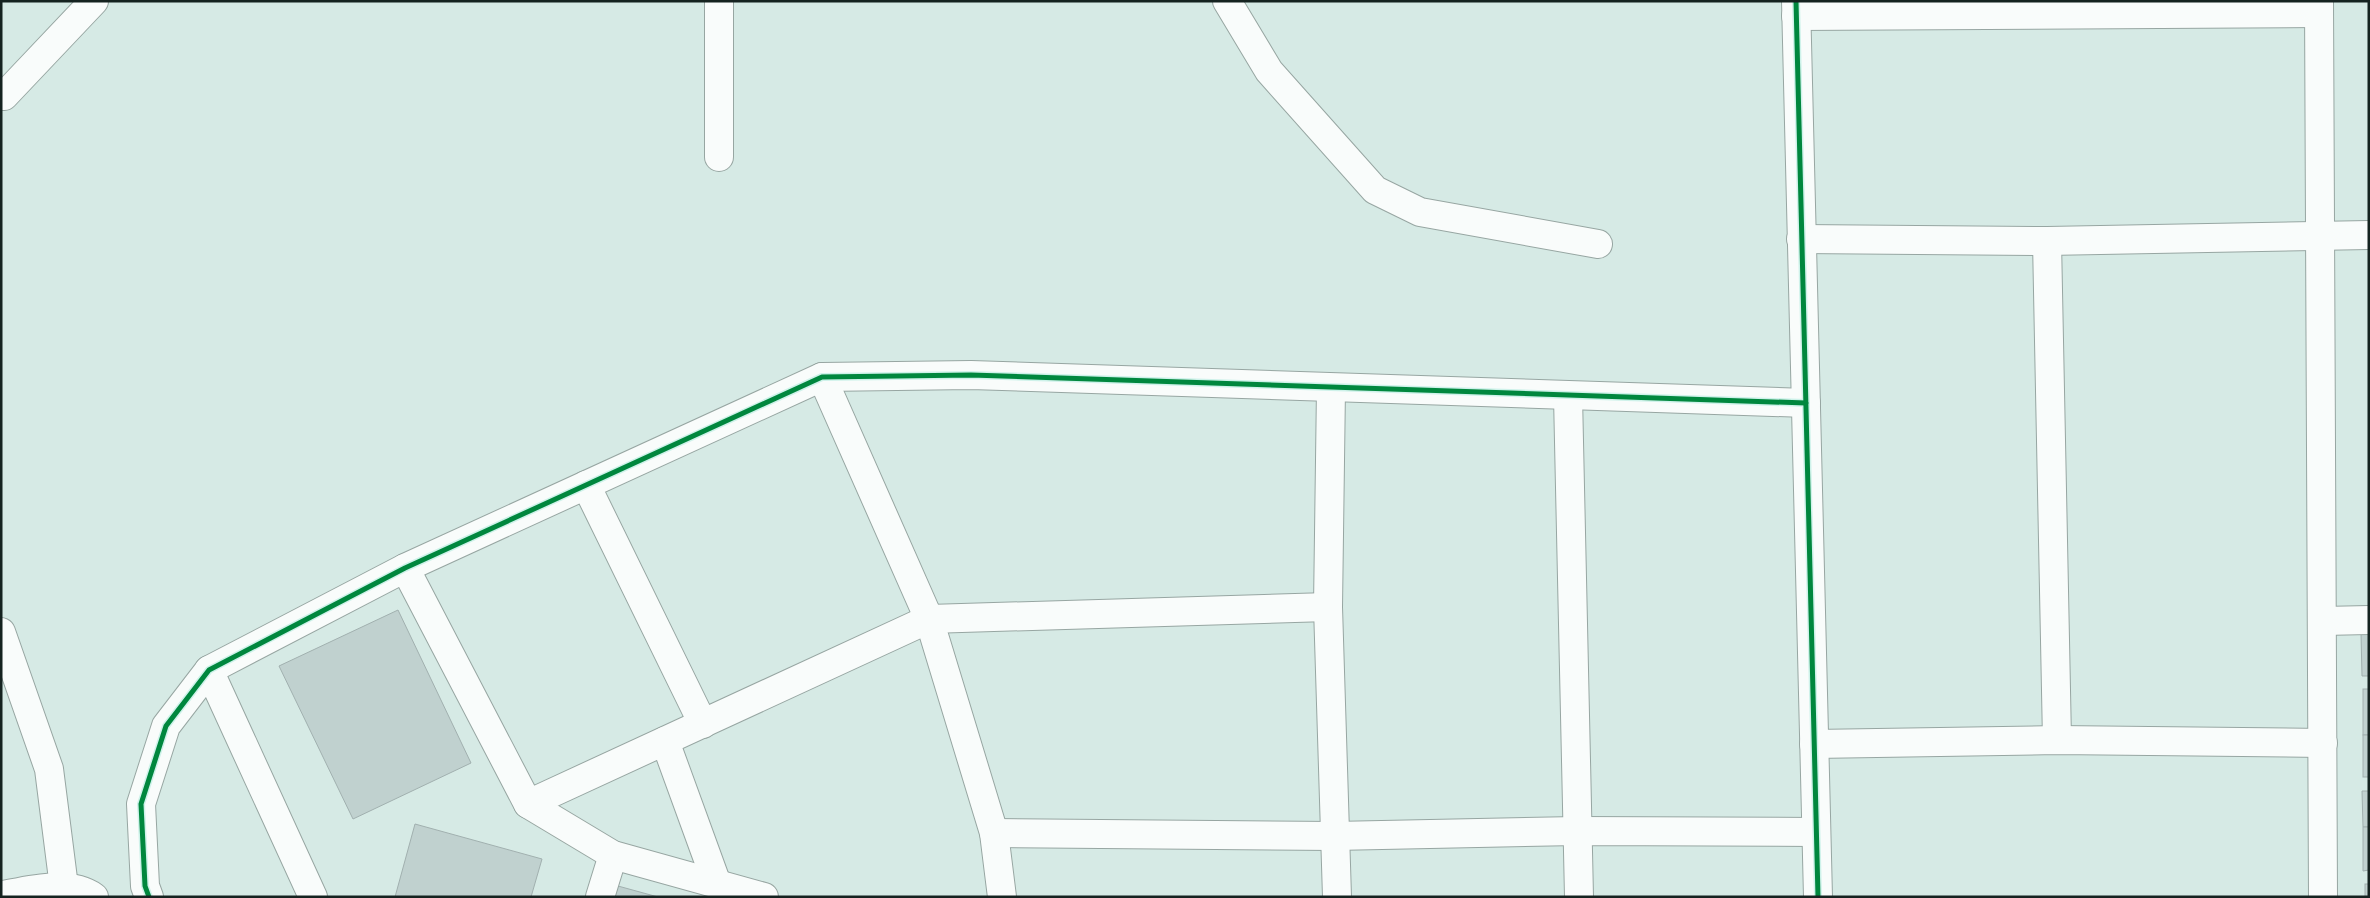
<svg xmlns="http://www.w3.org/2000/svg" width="2370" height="898" viewBox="0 0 2370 898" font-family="'Exo 2',sans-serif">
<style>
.building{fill:#c0d1cf;stroke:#a1b0af}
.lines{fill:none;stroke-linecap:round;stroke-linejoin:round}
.minor-casing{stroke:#97a6a2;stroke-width:30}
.minor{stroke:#f9fcfb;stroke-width:28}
.cycleway-casing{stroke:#cef2ea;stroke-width:8}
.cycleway{stroke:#00873e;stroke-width:5}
</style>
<rect width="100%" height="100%" fill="#d6eae5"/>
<g class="building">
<polygon points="398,610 471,763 353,819 279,666"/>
<polygon points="2361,634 2369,634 2369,676 2362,676"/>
<rect x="2363" y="689" width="6" height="46"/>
<rect x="2363" y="735" width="6" height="42"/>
<polygon points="2362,791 2369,791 2369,827 2363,827"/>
<polygon points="415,824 542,859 531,897 395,897"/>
<polygon points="2363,827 2369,827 2369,870 2363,871"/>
<rect x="2365" y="884" width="4" height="13"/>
<polygon points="618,886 658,897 615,897"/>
</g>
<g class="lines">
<g class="minor-casing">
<g id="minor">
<polyline points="719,1 719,157"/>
<polyline points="1227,1 1269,71 1375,190 1420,212 1598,244"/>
<polyline points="1796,1 1818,897"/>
<polyline points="2319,1 2323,897"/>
<polyline points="1796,16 2319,13"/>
<polyline points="4,96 94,1"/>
<polyline points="1801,239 2047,241 2369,235"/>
<polyline points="2047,241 2057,740"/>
<polyline points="822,377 929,619 994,833 1002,897"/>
<polyline points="1331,388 1328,607 1337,897"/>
<polyline points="1568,396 1579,897"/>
<polyline points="586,485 703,724"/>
<polyline points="405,568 528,804 613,855 764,897"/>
<polyline points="2323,621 2369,620"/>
<polyline points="1,632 49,769 64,887"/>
<polyline points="209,670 313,897"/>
<polyline points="665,741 717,884"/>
<polyline points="1814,744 2057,740 2323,743"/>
<polyline points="528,804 929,619 1328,607"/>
<polyline points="994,833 1334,836 1577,831 1816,832"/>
<path d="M1,895C30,891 68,879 94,897"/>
<polyline points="149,897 145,886 141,804 166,726 209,670 405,568 822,377 971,375 1806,403"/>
<polyline points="600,897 613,855"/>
</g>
</g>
<use href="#minor" class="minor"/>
<g class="cycleway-casing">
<g id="cycleway">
<polyline points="1796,1 1818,897"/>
<polyline points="149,897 145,886 141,804 166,726 209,670 405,568 822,377 971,375 1806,403"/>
</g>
</g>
<use href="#cycleway" class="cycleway"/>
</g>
<rect width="2370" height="898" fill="none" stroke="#152320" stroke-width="5"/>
</svg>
